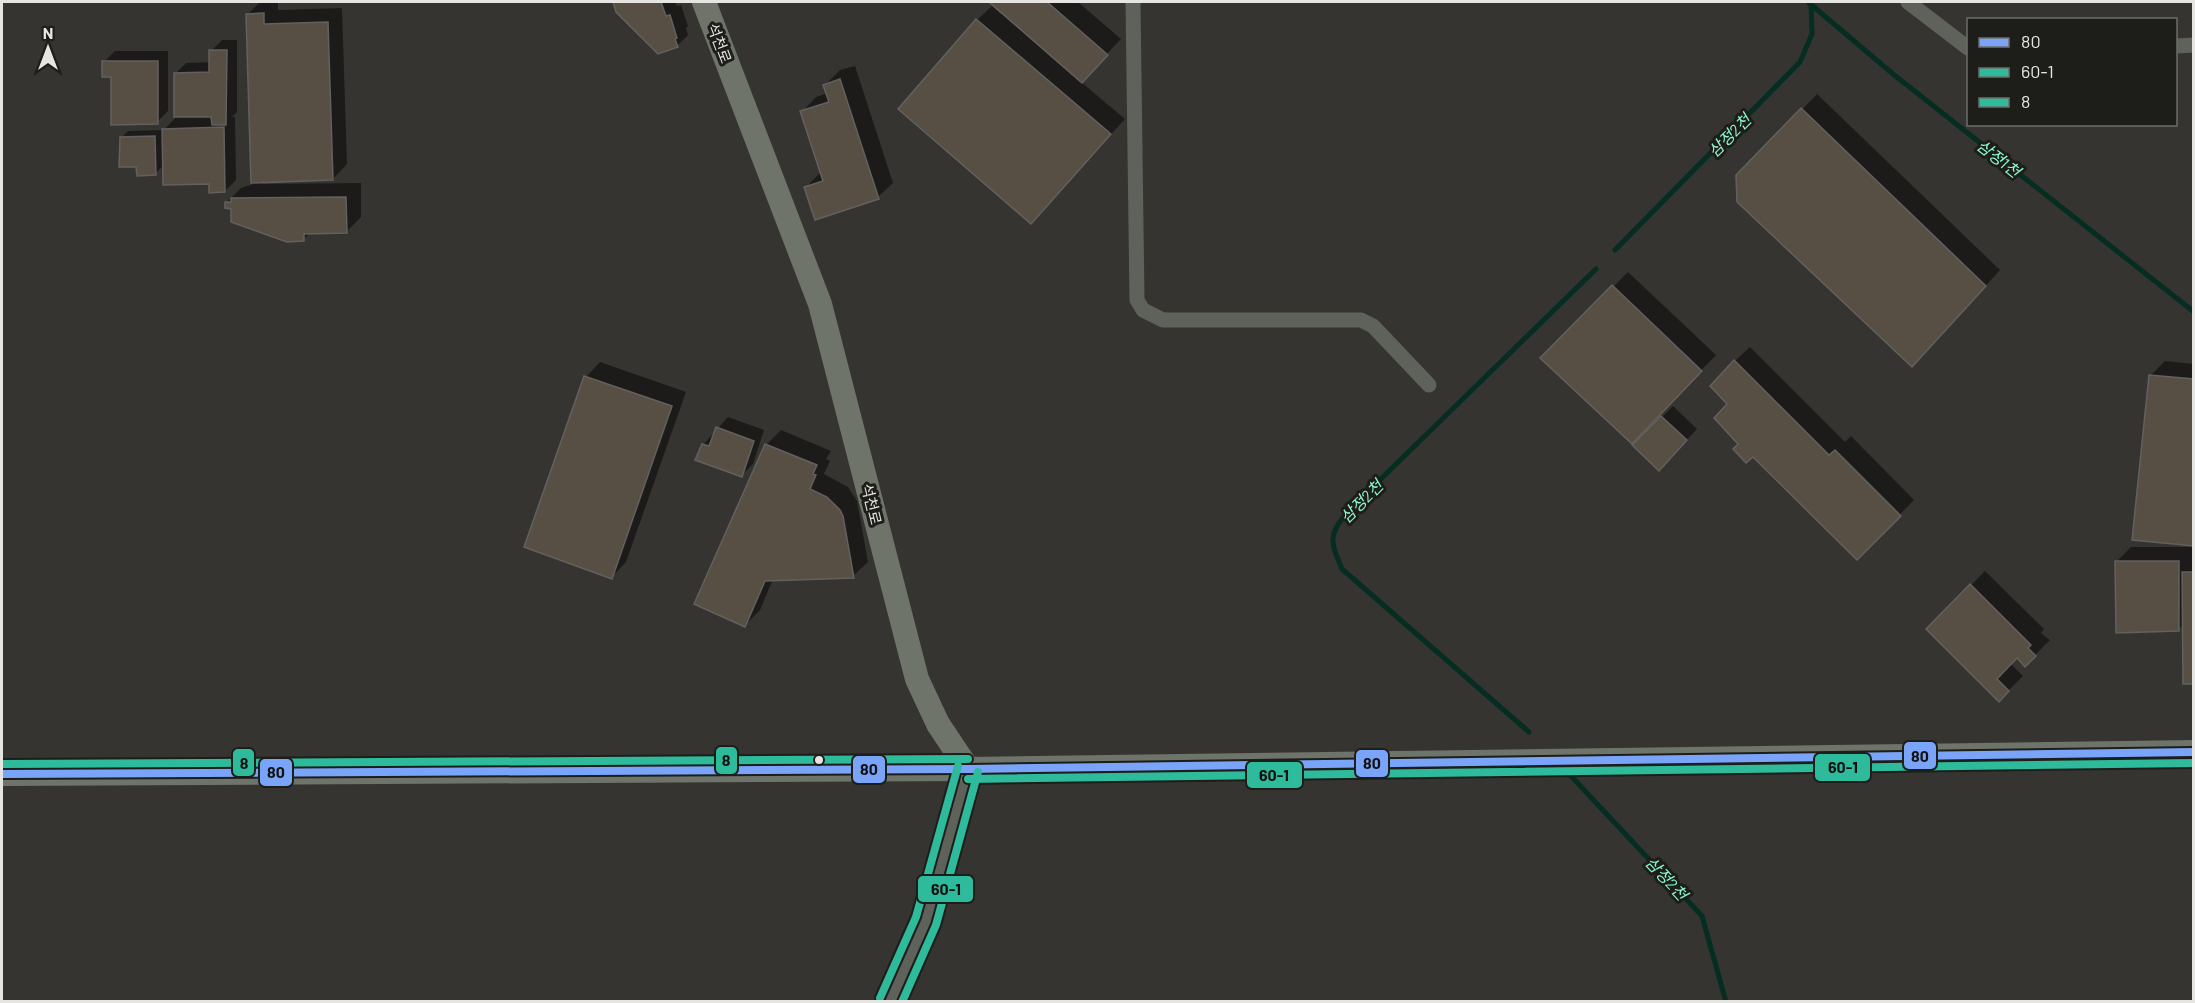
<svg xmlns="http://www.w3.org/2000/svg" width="2195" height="1003" viewBox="0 0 2195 1003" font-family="Barlow,'Noto Sans KR',sans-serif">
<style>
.shadow{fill:#0007}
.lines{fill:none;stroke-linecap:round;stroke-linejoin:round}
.stream{stroke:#062d21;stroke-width:5}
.building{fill:#574f44;stroke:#62615f;stroke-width:1.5}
.minor{stroke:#5e625b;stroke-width:15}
.tertiary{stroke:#5e625b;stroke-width:20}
.primary{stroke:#6e7469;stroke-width:24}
.bus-1-casing{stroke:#1d1d1a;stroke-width:12}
.bus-2-casing{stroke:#1d1d1a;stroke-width:12}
.bus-3-casing{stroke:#1d1d1a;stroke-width:12}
.bus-1{stroke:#7aa4f7;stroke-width:8}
.bus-2{stroke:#2dbb9b;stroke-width:8}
.bus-3{stroke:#2dbb9b;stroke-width:8}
.bus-dot{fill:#e6e5e2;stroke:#1d1d1a;stroke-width:2}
.labels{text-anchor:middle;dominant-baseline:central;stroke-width:6;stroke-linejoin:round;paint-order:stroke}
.street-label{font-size:15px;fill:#e6e5e2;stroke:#1d1d1a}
.water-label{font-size:16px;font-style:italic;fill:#8cfad0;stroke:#1d1d1a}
.line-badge{stroke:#1d1d1a;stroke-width:2}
.pale-badge-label{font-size:16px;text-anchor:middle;font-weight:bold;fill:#111}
</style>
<rect width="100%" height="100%" fill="#353431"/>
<g class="shadow">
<polygon points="260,2 278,2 278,10 342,8 347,164 333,179 263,181 263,184 361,183 361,217 346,232 311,232 303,240 233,207 227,202 241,188 253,184 248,14"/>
<polygon points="615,2 675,2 677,6 681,5 688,26 686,28 688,35 677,46 617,11"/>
<polygon points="991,2 1078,2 1121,39 1081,82 1125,119 1031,222 977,20 992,6 1001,14 1003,12"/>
<polygon points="222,40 237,40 237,112 232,117 235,117 236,180 225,191 210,182 165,164 155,174 138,165 121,138 128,131 164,130 178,115 175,74 186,63 211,62 211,51"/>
<polygon points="115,51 168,51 168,111 157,122 113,76 104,62"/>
<polygon points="855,66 893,183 878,197 806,187 821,172 802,112 816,97 828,93 825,85 840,70"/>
<polygon points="1817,94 2000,270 1927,351 1737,176"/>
<polygon points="1628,272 1716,355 1646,427 1543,358"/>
<polygon points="1750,347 1845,442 1851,436 1914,500 1857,558 1740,444 1729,404 1735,361"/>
<polygon points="2165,361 2194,364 2194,545 2150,376"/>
<polygon points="600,362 686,392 626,562 612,577 586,377"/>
<polygon points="1673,406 1697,429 1670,458 1634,445"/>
<polygon points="728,417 764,430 753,464 742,475 703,445"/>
<polygon points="781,430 831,451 826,459 830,461 824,474 848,487 857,501 868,562 853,576 773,579 760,610 745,625 696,603 767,444"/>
<polygon points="2131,547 2193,547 2194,683 2184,624 2178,629 2116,562"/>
<polygon points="1985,571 2044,629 2041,633 2050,640 2025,665 2017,656 2010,663 2023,676 1999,700 1928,629"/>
</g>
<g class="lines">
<g class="stream">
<polyline points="1808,2 1893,74 2194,312"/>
<polyline points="1615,250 1800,62 1812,34 1811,4"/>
<path d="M1529,732L1342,569C1330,541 1328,535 1348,511L1596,269"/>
<polyline points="1571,776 1702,916 1726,1002"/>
</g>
</g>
<g class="building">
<polygon points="613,2 661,2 666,16 670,15 677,38 675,39 678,47 658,54 616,12"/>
<polygon points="989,2 1047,2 1108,55 1082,83"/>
<polygon points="264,13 264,24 328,22 333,180 251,183 246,14"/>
<polygon points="976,19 1111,134 1031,224 898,109"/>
<polygon points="209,50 227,50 226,125 212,125 211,117 174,117 174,73 209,72"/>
<polygon points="102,61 158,61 158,124 111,125 111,77 102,77"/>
<polygon points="840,79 879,199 815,220 804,187 823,181 800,111 829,102 823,85"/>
<polygon points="1801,108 1986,286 1912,367 1737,202 1736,175"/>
<polygon points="224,127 225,192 209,193 209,184 163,185 162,129"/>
<polygon points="155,136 156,175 137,176 136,167 119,167 120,137"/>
<polygon points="346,197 347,233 304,234 304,241 287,242 231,222 231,209 225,208 225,202 231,202 231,198"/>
<polygon points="1612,285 1702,371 1632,444 1540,358"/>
<polygon points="1734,360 1829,455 1835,450 1901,516 1857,560 1753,457 1746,463 1733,449 1738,444 1714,418 1727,404 1710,386"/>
<polygon points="2149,375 2194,379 2194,546 2132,540"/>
<polygon points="584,376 672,406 612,579 524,547"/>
<polygon points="1661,416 1687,440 1659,471 1632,445"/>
<polygon points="716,427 754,441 742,477 695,460 702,444 709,446"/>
<polygon points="765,444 817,465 813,474 816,475 810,489 827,497 840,510 843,516 854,578 765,581 745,627 694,604"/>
<polygon points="2115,561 2179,561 2179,631 2116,633"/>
<polygon points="2182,572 2194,572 2194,684 2183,684"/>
<polygon points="1970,584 2031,645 2028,648 2036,656 2025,667 2017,658 1997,679 2009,691 1999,702 1926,629"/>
</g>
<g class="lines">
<g class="minor">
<polyline points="1133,2 1137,300 1143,310 1163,320 1361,320 1373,326 1429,385"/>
<polyline points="1908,2 1968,48"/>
<polyline points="2176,46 2194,45"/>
</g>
<polyline class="tertiary" points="890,1002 926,921 968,769"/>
<g class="primary">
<polyline points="704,2 820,304 917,679 938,724 968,769"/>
<polyline points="2,774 968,769 2194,752"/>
</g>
<g class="bus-1-casing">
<polyline id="bus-1" points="2,774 968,769 2194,752"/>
</g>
<g class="bus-2-casing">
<g id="bus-2">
<polyline points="968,779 2194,763"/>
<polyline points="902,1002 936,925 978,772"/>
</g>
</g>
<g class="bus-3-casing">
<g id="bus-3">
<polyline points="2,764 968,759"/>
<polyline points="880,998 916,917 958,766"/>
</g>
</g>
<use href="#bus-1" class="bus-1"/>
<use href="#bus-2" class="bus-2"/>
<use href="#bus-3" class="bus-3"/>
</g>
<circle class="bus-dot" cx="819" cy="760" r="5"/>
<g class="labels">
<g class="street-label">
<text transform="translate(720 43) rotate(69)">석천로</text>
<text transform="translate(872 504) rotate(76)">석천로</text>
</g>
<g class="water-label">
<text transform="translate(1729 135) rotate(-45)">삼정2천</text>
<text transform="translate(1999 158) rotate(38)">삼정1천</text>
<text transform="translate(1361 501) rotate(-45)">삼정2천</text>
<text transform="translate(1667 878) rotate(47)">삼정2천</text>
</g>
</g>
<g class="line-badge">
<rect x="1903" y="741" width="34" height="29" rx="6" fill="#7aa4f7"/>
<rect x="715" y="746" width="23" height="29" rx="6" fill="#2dbb9b"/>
<rect x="232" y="748" width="23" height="29" rx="6" fill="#2dbb9b"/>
<rect x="1355" y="749" width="34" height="29" rx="6" fill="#7aa4f7"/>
<rect x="1814" y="753" width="57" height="29" rx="6" fill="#2dbb9b"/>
<rect x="852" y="755" width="34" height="29" rx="6" fill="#7aa4f7"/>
<rect x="259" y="758" width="34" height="29" rx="6" fill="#7aa4f7"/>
<rect x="1246" y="761" width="57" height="28" rx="6" fill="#2dbb9b"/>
<rect x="917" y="875" width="57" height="28" rx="6" fill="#2dbb9b"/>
</g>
<g class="pale-badge-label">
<text x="1920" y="762">80</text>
<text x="726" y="766">8</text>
<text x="244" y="769">8</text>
<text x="1372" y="769">80</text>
<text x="1843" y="773">60-1</text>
<text x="869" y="775">80</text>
<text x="276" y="778">80</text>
<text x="1274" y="781">60-1</text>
<text x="946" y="895">60-1</text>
</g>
<rect width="2195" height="1003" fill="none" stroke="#e6e5e2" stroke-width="6"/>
<rect x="1967" y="18" width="210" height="108" fill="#1d1d1a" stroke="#6d6d6a" stroke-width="1.5"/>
<rect x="1979" y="38" width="30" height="9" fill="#7aa4f7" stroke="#6d6d6a" stroke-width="1.5"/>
<text x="2021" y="48" font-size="18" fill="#e6e5e2">80</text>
<rect x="1979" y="68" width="30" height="9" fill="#2dbb9b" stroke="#6d6d6a" stroke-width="1.5"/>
<text x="2021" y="78" font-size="18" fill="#e6e5e2">60-1</text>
<rect x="1979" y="98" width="30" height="9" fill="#2dbb9b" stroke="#6d6d6a" stroke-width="1.5"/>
<text x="2021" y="108" font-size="18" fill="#e6e5e2">8</text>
<g transform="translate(48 48)" stroke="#1d1d1a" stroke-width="4.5" paint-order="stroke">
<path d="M0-4.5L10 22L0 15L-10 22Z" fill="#e6e5e2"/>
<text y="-9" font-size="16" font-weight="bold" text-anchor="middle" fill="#e6e5e2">N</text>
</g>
</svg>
